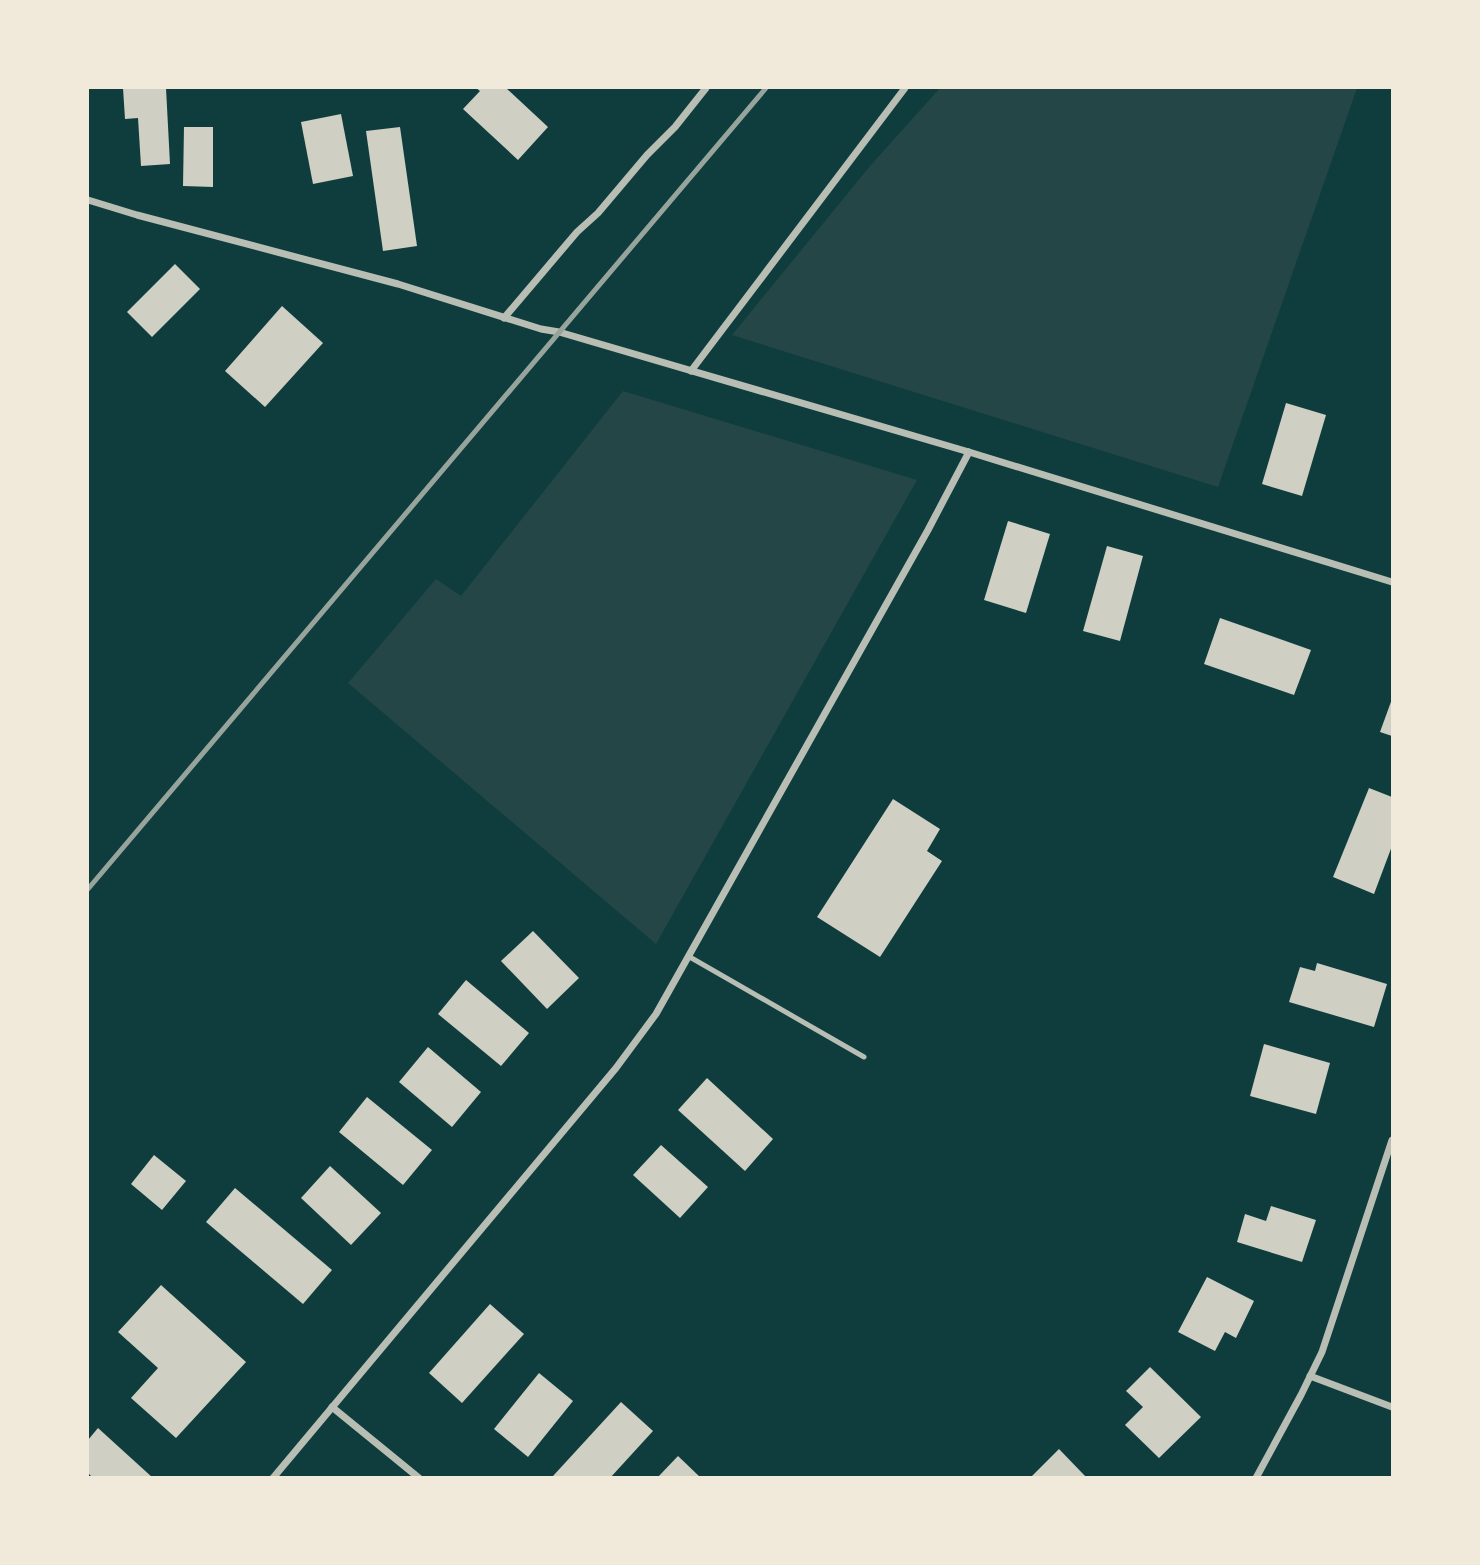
<svg xmlns="http://www.w3.org/2000/svg" width="1480" height="1565" viewBox="0 0 1480 1565" font-family="Mulish,sans-serif">
<style>
.green{fill:#244646}
.building{fill:#cfcfc3}
.lines{fill:none;stroke-linecap:round;stroke-linejoin:round}
.service{stroke:#b8beb3;stroke-width:5}
.minor{stroke:#b8beb3;stroke-width:7}
.rail{stroke:#97a49c;stroke-width:5}
</style>
<rect width="100%" height="100%" fill="#0f3d3e"/>
<g class="green">
<polygon points="940,88 1357,88 1218,487 732,335 870,166"/>
<polygon points="623,391 917,480 656,944 348,683 436,579 461,596"/>
</g>
<g class="building">
<polygon points="123,88 166,88 170,164 141,166 138,118 125,119"/>
<polygon points="476,88 506,88 548,127 518,160 463,109 480,91"/>
<polygon points="341,114 353,176 313,184 301,122"/>
<polygon points="184,127 213,127 213,187 183,186"/>
<polygon points="400,127 417,246 383,251 366,131"/>
<polygon points="175,264 200,289 152,337 127,312"/>
<polygon points="282,306 323,343 265,407 225,371"/>
<polygon points="1286,403 1326,415 1302,496 1262,484"/>
<polygon points="1008,521 1050,534 1026,613 984,600"/>
<polygon points="1107,546 1143,556 1120,641 1083,631"/>
<polygon points="1220,618 1311,650 1294,695 1204,664"/>
<polygon points="1392,699 1392,736 1380,732"/>
<polygon points="1369,788 1392,797 1392,846 1374,894 1333,877"/>
<polygon points="893,799 940,829 927,851 942,861 880,957 817,917"/>
<polygon points="533,931 579,978 547,1009 501,961"/>
<polygon points="1317,963 1387,984 1374,1027 1289,1002 1300,967 1315,971"/>
<polygon points="466,980 529,1033 501,1066 438,1014"/>
<polygon points="1264,1044 1330,1063 1316,1114 1250,1096"/>
<polygon points="428,1047 481,1092 452,1127 399,1082"/>
<polygon points="707,1078 773,1139 745,1171 678,1110"/>
<polygon points="367,1097 432,1150 403,1185 339,1132"/>
<polygon points="661,1145 708,1187 680,1218 633,1175"/>
<polygon points="154,1155 186,1181 162,1210 131,1184"/>
<polygon points="330,1166 381,1213 351,1245 301,1198"/>
<polygon points="235,1188 332,1270 303,1304 206,1222"/>
<polygon points="1271,1206 1316,1220 1302,1262 1237,1242 1245,1214 1266,1221"/>
<polygon points="1207,1277 1254,1301 1236,1338 1225,1332 1215,1351 1178,1332"/>
<polygon points="161,1285 246,1362 176,1438 131,1398 158,1368 118,1332"/>
<polygon points="490,1304 524,1334 462,1403 429,1373"/>
<polygon points="1150,1367 1201,1417 1159,1458 1125,1425 1143,1407 1126,1391"/>
<polygon points="539,1373 573,1401 528,1457 494,1429"/>
<polygon points="621,1402 653,1431 610,1478 555,1478 553,1476"/>
<polygon points="98,1428 153,1478 93,1478 88,1473 88,1440"/>
<polygon points="1059,1449 1087,1478 1030,1478"/>
<polygon points="678,1456 701,1478 657,1478"/>
</g>
<g class="lines">
<polyline class="service" points="688,956 864,1057"/>
<g class="minor">
<polyline points="88,200 137,215 398,284 541,329 559,332 969,452 1392,582"/>
<polyline points="504,318 577,232 598,213 647,155 675,127 706,88"/>
<polyline points="691,371 905,88"/>
<polyline points="1310,1376 1392,1407"/>
<polyline points="332,1407 419,1478"/>
<polyline points="273,1478 616,1068 656,1014 928,530 969,452"/>
<polyline points="1256,1478 1301,1395 1322,1352 1392,1140"/>
</g>
<polyline class="rail" points="88,889 766,88"/>
</g>
<rect width="1480" height="1565" fill="none" stroke="#f1e9da" stroke-width="178"/>
</svg>
